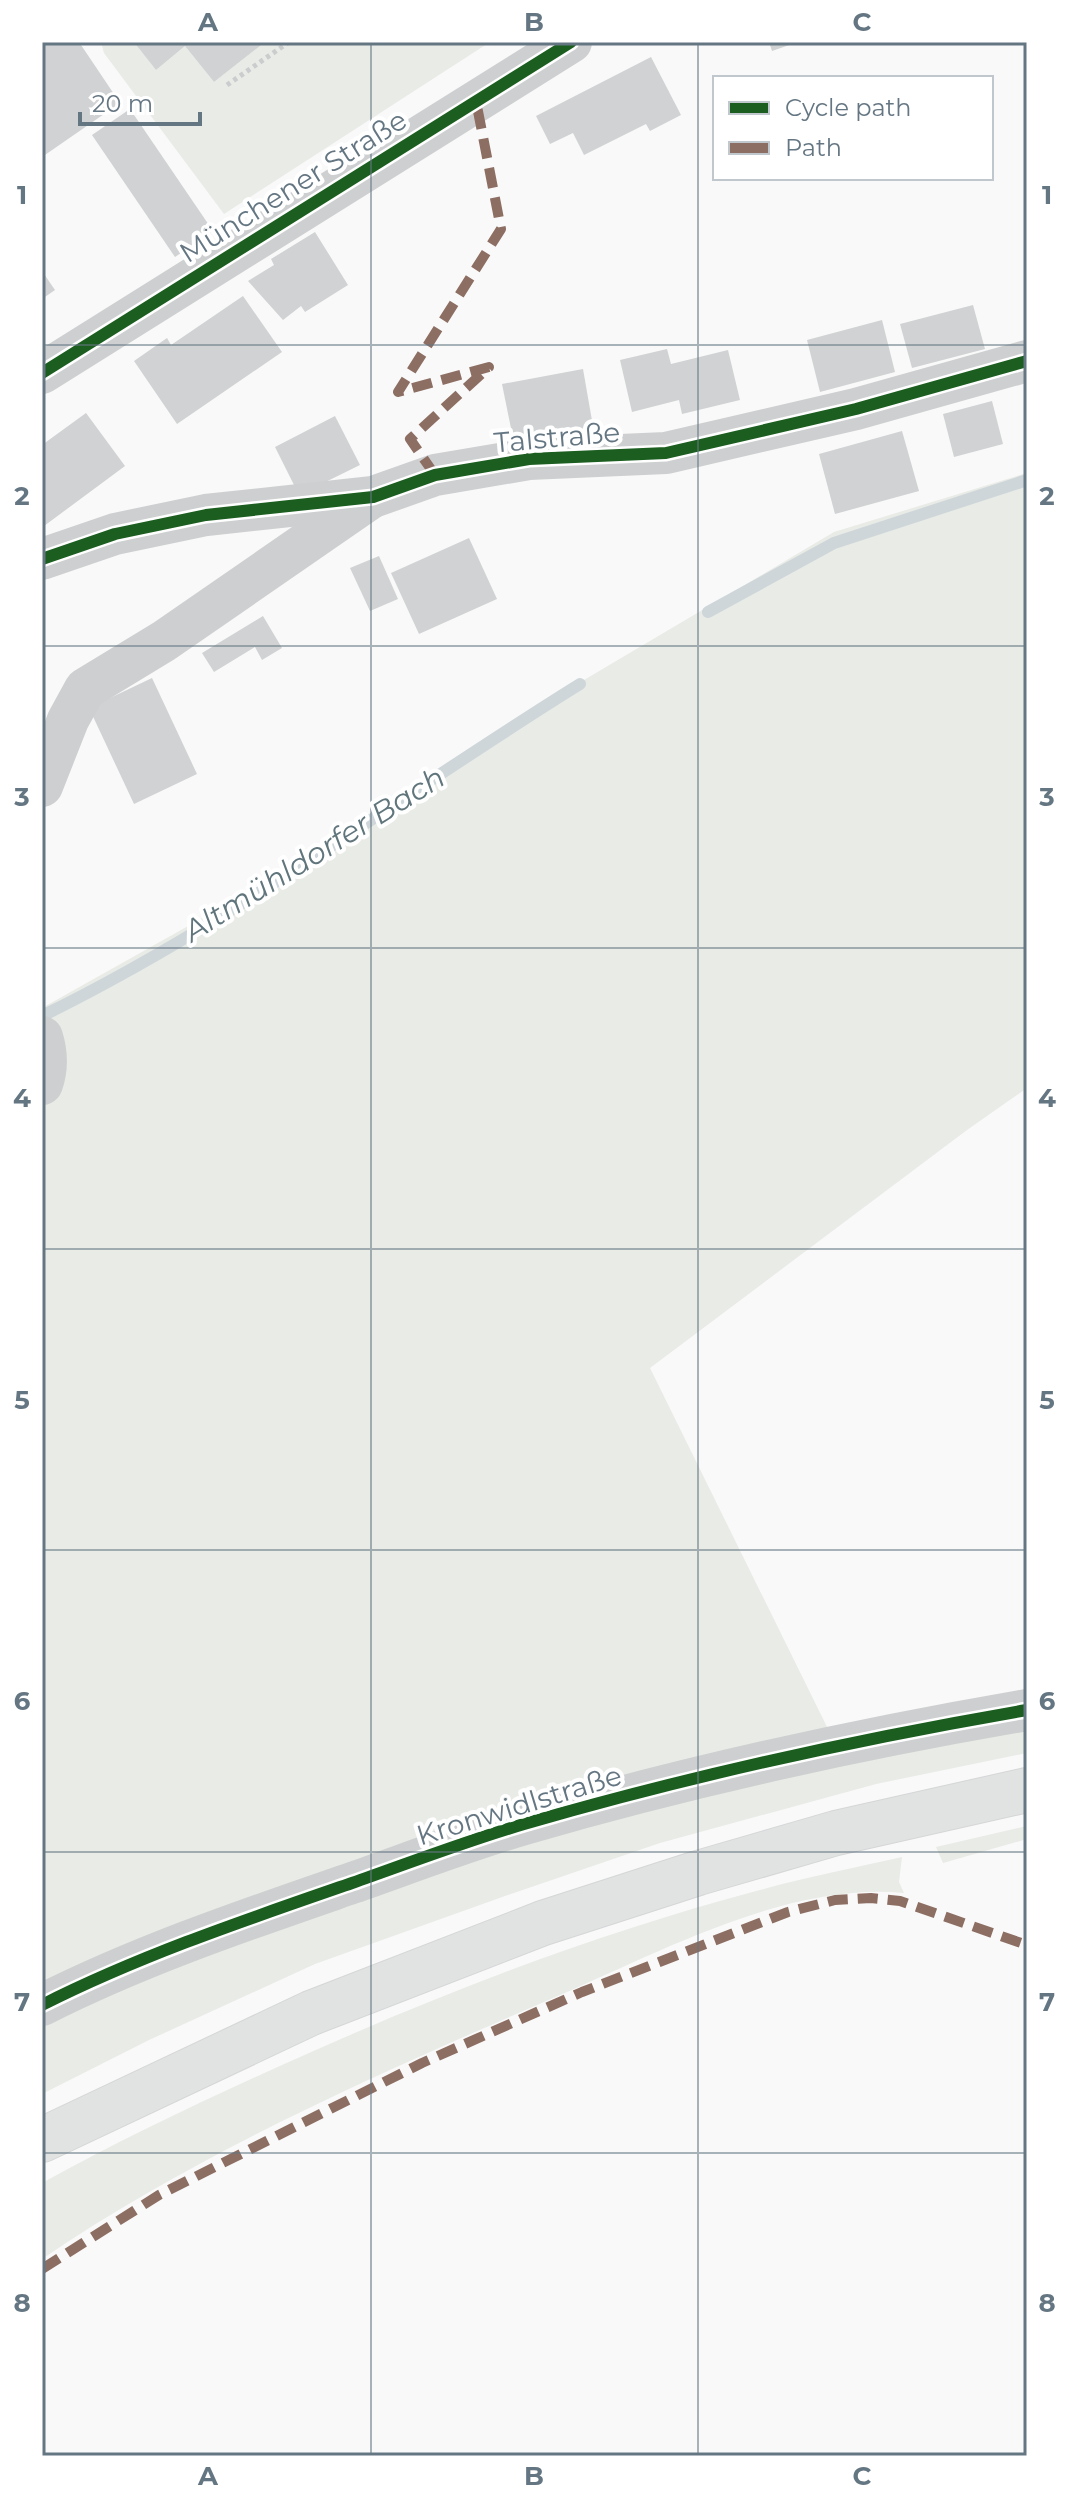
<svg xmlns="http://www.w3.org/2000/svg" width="1069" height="2498" viewBox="0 0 1069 2498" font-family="Montserrat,sans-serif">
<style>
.green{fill:#e8ebe6}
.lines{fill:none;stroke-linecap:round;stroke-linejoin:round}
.stream{stroke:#ced6d9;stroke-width:12}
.building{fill:#d0d2d3}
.major-casing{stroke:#d5d6d7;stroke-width:46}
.path{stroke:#cbcccd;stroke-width:5;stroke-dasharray:4 4;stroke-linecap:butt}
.minor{stroke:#cecfd0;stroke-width:42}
.major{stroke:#e1e2e2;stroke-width:44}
.quiet{stroke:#8d6e63;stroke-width:10;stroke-dasharray:20 10;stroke-linecap:butt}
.cycleway-casing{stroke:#fff;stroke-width:17}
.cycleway{stroke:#1b5e20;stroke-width:12}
.grid{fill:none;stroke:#657683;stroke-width:2;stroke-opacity:0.55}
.labels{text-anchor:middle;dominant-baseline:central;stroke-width:8;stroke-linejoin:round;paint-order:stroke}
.street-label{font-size:28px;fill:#657683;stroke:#fff}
.water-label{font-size:30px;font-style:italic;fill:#60757c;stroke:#fff}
.neatline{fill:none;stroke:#657683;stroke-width:3}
.grid-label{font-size:26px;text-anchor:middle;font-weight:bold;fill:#657683}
</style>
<rect width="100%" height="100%" fill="#f9f9f9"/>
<g class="green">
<polygon points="101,42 135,42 156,70 185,46 214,82 265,42 490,42 224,214 104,53"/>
<polygon points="1027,473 1027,1088 967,1130 650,1368 830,1733 42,1993 42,1101 55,1038 42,1016 42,1008 258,887 481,741 834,532"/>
<polygon points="1027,1721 1027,1753 876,1784 660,1843 505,1896 315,1964 149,2040 42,2094 42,2015 508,1837"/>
<polygon points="1027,1826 1027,1839 943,1863 936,1847"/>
<path d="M902,1857L899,1882L904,1893C789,1882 664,1950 560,1995C384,2071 201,2151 42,2259V2183C129,2135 219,2093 309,2053C455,1988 605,1931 760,1890C807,1877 854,1868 902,1857Z"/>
</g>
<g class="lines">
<g class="stream">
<polyline points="708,612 834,543 1027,480"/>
<path d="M42,1016C232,923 401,795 580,684"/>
</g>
</g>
<g class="building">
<polygon points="42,42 79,42 120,103 42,157"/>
<polygon points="134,42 265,42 214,82 185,46 156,70"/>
<polygon points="769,42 798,42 772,51"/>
<polygon points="651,57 681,115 650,131 646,124 584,155 573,133 550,144 536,116"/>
<polygon points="130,109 213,231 175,257 92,135"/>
<polygon points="315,232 348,285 305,312 301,306 283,320 248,281 274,265 271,259"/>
<polygon points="42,271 55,290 42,299"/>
<polygon points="243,296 282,352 177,424 134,361 167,338 171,345"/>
<polygon points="973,305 985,349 912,368 900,324"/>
<polygon points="882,320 895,372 820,392 807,340"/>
<polygon points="667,349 671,364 728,350 740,400 682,414 679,400 632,412 620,360"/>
<polygon points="583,369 594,432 515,448 502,384"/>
<polygon points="992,401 1003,444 954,457 943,414"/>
<polygon points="86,413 125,466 44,526 42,445"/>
<polygon points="335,416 360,465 299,495 275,447"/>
<polygon points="902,431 919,491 835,514 819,454"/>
<polygon points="469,538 497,599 419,634 391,573"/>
<polygon points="379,556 398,599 370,611 350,568"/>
<polygon points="263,616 282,648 262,660 255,647 214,672 202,653"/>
<polygon points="152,678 197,774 134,804 89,708"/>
</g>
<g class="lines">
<g class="major-casing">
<polyline id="major" points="42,2140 311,2013 543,1923 698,1873 836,1833 1027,1790"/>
</g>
<polyline class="path" points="227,85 289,42"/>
<g class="minor">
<polyline points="42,373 571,42"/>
<polyline points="42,559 115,534 206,515 373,497 435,475 529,459 666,453 856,409 1027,361"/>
<polyline points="42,786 68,720 85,689 164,641 368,500"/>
<path d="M42,1037C47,1053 48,1067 42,1084"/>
<path d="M42,2005C141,1955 248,1919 352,1883C409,1863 466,1841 524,1824C689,1776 858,1739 1027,1710"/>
</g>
<use href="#major" class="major"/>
<g class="quiet">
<polyline points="435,475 410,439 489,367 398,392 501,229 476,101"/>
<polyline points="42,2269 159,2195 422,2063 582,1992 788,1912 835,1900 871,1898 900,1901 1027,1945"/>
</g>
<g class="cycleway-casing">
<g id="cycleway">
<polyline points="42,373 571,42"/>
<polyline points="42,559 115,534 206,515 373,497 435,475 529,459 666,453 856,409 1027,361"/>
<path d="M42,2005C141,1955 248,1919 352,1883C409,1863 466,1841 524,1824C689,1776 858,1739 1027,1710"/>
</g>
</g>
<use href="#cycleway" class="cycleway"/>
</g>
<path class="grid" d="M371,42V2456M698,42V2456M42,345H1027M42,646H1027M42,948H1027M42,1249H1027M42,1550H1027M42,1852H1027M42,2153H1027"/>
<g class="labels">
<g class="street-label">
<text transform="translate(293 186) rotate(-32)">Münchener Straße</text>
<text transform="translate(557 437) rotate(-5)">Talstraße</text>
<text transform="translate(519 1805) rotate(-17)">Kronwidlstraße</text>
</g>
<g class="water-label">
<text transform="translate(314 854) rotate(-32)">Altmühldorfer Bach</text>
</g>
</g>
<rect width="1069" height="2498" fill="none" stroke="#ffffff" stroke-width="88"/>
<rect x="713" y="76" width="280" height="104" fill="#ffffff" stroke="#c1c8cd" stroke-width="2"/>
<rect x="729" y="102" width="40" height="12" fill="#1b5e20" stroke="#c1c8cd" stroke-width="2"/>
<text x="785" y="116" font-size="24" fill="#657683">Cycle path</text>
<rect x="729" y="142" width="40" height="12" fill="#8d6e63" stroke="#c1c8cd" stroke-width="2"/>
<text x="785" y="156" font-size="24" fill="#657683">Path</text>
<path d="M80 112v12h120v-12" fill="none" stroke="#657683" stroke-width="4"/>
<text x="92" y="112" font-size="24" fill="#657683" stroke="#ffffff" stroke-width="6" paint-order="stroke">20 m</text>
<rect x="44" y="44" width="981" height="2410" class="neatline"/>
<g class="grid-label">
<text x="208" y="31">A</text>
<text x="534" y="31">B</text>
<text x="862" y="31">C</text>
<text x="22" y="204">1</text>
<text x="1047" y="204">1</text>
<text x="22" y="505">2</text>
<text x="1047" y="505">2</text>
<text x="22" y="806">3</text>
<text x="1047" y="806">3</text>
<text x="22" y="1107">4</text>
<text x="1047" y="1107">4</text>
<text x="22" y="1409">5</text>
<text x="1047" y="1409">5</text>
<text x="22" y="1710">6</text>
<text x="1047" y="1710">6</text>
<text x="22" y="2011">7</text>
<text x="1047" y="2011">7</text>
<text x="22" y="2312">8</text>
<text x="1047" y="2312">8</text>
<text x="208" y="2485">A</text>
<text x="534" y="2485">B</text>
<text x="862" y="2485">C</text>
</g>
</svg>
